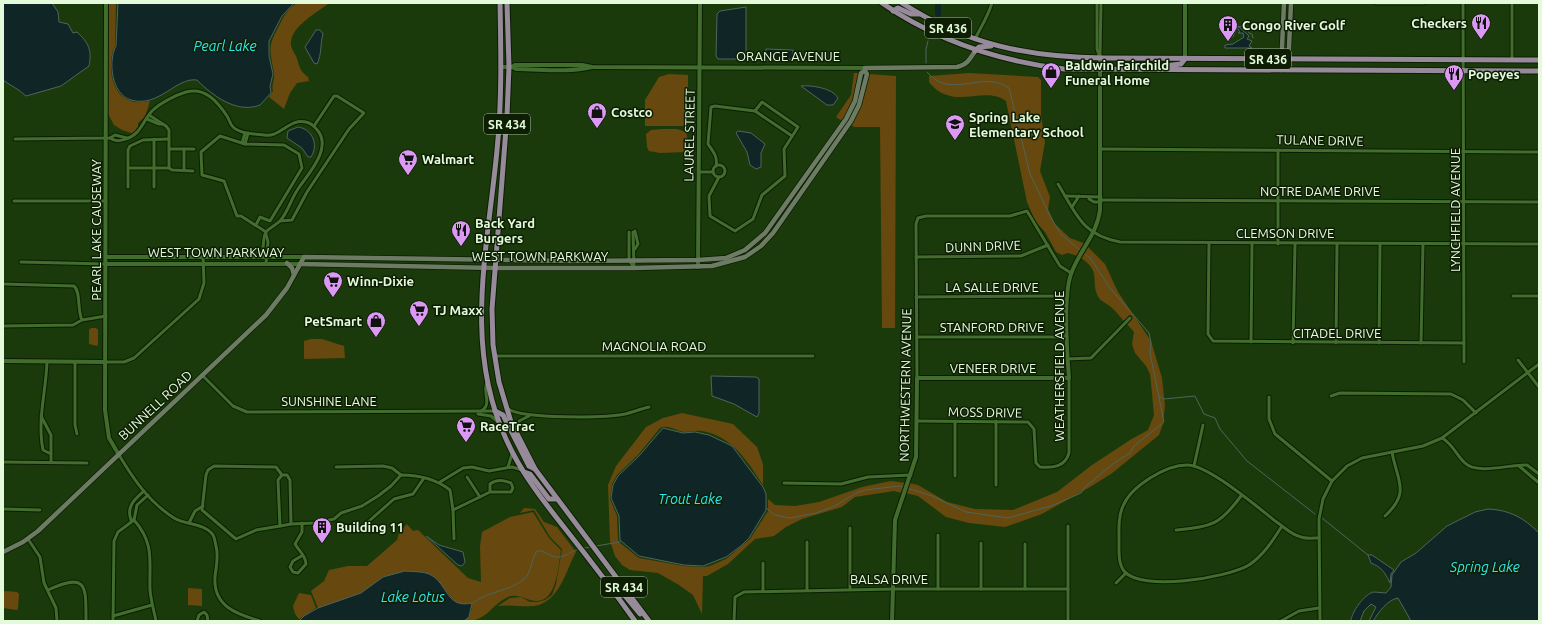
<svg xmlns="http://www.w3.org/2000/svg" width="1542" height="624" viewBox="0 0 1542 624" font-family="Ubuntu,sans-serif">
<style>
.green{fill:#67480e}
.water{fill:#0f2526;stroke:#4f655c}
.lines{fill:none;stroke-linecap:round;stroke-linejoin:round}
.stream{stroke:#4f655c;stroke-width:1}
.river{stroke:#0f2526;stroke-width:6}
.minor-casing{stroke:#0a1f01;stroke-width:5}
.tertiary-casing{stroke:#0a1f01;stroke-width:6}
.secondary-casing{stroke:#0a1f01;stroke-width:6}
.primary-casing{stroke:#0a1f01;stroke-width:7}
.minor{stroke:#436c2f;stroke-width:3}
.tertiary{stroke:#436c2f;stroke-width:4}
.secondary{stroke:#6d7b64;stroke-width:4.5}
.primary{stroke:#978a9a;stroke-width:5}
.labels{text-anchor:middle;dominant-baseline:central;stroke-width:3;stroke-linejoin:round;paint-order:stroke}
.shield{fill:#0d1e05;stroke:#a3b99a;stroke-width:1}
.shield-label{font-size:12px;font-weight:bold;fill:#e3fbda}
.poi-label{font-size:13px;font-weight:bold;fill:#e3fbda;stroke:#0d1e05;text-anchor:start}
.street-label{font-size:13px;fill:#e3fbda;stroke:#0d1e05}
.water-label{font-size:14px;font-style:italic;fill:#2fe8ec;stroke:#0d1e05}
</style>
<rect width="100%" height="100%" fill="#1b3a0b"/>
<g class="green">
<path d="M107,3H116L115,46C107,62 110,95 131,101C136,103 144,102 150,101L145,117L138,123V129L134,134L122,130L114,125L107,112Z"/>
<path d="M297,3H329C317,13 294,24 291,41C290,46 293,51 296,56C300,66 298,69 308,77L309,81L297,83L290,93L284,109L269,97L273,91C271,85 275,80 274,73C269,45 268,47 281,22C285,14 289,8 297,3Z"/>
<polygon points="854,73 859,73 853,100 842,121 836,117 851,95"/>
<path d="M969,73L1038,77L1041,80V115L1045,142L1040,171L1050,197L1048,209L1055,224L1070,238L1086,244L1078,256L1068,253L1062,255L1056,252L1045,232L1035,221L1027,202L1006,101C989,88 965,102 947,95C939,93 934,88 929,82V76Z"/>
<polygon points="669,74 688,75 688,119 684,121 685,126 645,126 645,100 659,77"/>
<polygon points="869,74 896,76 895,328 882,328 880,127 855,127 850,125 861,106"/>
<polygon points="662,129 677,129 686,132 689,146 686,152 660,153 649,151 647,147 646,134 651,130"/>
<path d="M1088,247L1105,264L1118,292L1151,341L1162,378L1165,406L1163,424L1159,435L1111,474L1090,487L1042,514L1005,527L969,523L946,517L918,496L905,493L909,483L918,485L947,502L975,509L1013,510L1057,492L1092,465L1130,440L1148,430L1154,415L1151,383L1150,374L1146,366L1135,353L1132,344L1134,332L1127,324L1132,318L1130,316L1124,321C1120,317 1116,311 1112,308C1108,304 1102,302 1099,298C1089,281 1103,273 1081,258Z"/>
<polygon points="91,328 96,328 98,330 98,344 97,346 89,344 89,330"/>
<polygon points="311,339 322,339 344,346 345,358 304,359 304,341"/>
<path d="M682,413L733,424L757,447L763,464V485C748,462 732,436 702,431C696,430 690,432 684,432C676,431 668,424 660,428L638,455L617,475L612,484L610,499L617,516L618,540L620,543L639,558L684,566L703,567L710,566L726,559L750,539L768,511V499L775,505L795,506L819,502L862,487L891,481L906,483L902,493L894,491L855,497L842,507L802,519L786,527L774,536L755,539L728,564L707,576H703L702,614L693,595L679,585L658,573L630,570L622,565L615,556L610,541L608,485L616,466L646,427L663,418Z"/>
<path d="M524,508L535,509L544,522L557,527L576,552C566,570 561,597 539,605C529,608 510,604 498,606L510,598L521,597L530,602H537L545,600L552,595L556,584L562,549L550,537L534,510L520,513Z"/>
<path d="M533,512L549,538L561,550C558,567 557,608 530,600C521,597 515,593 506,598C489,607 488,621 464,621L469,617L472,608L455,602L438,582L405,571L383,577L361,593L318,608L311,591L324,581L329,570L348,566H367L397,540L399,533L407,524L413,531L418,530L468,578L481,582L480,547L482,532L510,517Z"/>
<polygon points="188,588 202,589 202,606 188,605"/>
<polygon points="5,591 17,592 19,594 18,608 17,610 3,608 3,593"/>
<polygon points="299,593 311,595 316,608 299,619 295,614 293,606"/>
</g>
<g class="water">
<path d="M3,3H52L58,12L59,22L68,24L73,33L77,32C89,43 92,51 89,66L61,86L26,96C19,89 11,86 3,80Z"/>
<path d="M118,3H294L282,16L269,41V56L273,74L270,86L271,93L260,105C237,114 213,96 197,80C176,77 159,108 131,100C111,94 108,61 116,46Z"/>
<polygon points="746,7 746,59 718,59 716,56 717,14 720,11"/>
<polygon points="1238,26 1249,36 1247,39 1252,41 1249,46 1252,48 1225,48 1225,45 1233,44 1244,37 1243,33 1238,33 1240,32 1237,27"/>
<path d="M316,30H320L323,34C320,44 322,54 317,64L314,63L305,47Z"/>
<polygon points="766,49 793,50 793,59 765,60"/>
<path d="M801,86C811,85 833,88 838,98L833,105H827Z"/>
<path d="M298,127C312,129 319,144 311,157H308L302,148L287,138L288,131Z"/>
<polygon points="738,131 751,133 765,144 761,153 761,167 756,169 750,165 747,152 736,133"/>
<polygon points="711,376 756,377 759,379 759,413 757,417 734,404 712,396"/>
<polygon points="663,428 683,433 695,432 709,435 732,446 763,487 766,494 766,510 749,538 742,545 726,557 703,566 684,565 639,556 620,540 619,516 611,498 613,485 618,476 639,456"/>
<path d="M1488,509C1510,510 1524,518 1539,533V621H1411L1398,598C1387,600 1379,612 1373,621H1369L1376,607L1371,604L1364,611L1360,621H1351C1351,613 1365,593 1374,592C1378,592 1382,593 1386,593L1391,587L1392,575L1401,562L1416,553L1447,526L1475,512Z"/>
<polygon points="426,536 439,545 463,552 465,562 462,566 458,565"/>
<path d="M1368,555H1372L1394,570L1391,574L1390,583C1385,572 1381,567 1371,563Z"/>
<path d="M405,571C413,572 424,571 431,575C448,584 446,609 472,603L469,617L464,621H299L304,616L318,608L361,593L383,577Z"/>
</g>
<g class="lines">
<g class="stream">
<polyline points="1227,25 1230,25"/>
<polyline points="1231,25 1236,25"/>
<polyline points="1236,25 1238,27 1245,26 1249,33 1252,34 1253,38"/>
<polyline points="1233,37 1237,27"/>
<polyline points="926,63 926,49 928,41"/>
<path d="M927,72C951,101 982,69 1009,88L1030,174L1051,218L1061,234L1080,250"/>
<polyline points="1159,396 1164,399 1195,396 1204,414 1215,418 1220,429 1247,461 1315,514"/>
<polyline points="907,488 932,496 966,512 1008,518 1051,506 1081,493 1086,486 1114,463 1130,453 1134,446 1164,422 1150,353 1151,343 1149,333 1110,288 1091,259 1085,254"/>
<polyline points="766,508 775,515 790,518 816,513 835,506 856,493 865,490 899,486 904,487"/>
<polyline points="1322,518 1368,555"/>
<polyline points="596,546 620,542"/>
<polyline points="584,548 591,547"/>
<path d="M473,603C487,591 509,592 524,579C532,572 531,559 537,551C544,549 550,558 558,557C565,557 572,551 579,549"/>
</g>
<polyline class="river" points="938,14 938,3"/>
<g class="minor-casing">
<g id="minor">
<polyline points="1097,3 1097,49 1100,58"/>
<polyline points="1376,3 1424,3"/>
<polyline points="1463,3 1464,362"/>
<polyline points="1512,3 1512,59"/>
<path d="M975,39C981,27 988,16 992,3"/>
<polyline points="1100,56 1101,3"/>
<polyline points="149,115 166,126 169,130 169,168"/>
<polyline points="147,119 159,124 163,124"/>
<path d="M110,138C116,142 119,141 126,139C141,134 142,122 152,111C160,103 176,95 186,92C205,87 217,101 227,116C229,119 230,124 233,127C240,134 255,134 264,135C280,138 289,118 306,122C311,123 315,127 318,131C332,149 308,174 298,189C291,199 288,212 280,221C276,225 269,228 266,232C263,237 263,247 263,253L266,257"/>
<polyline points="15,139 110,138 115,135 127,138"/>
<polyline points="154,139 154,187"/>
<polyline points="242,143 245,133"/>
<polyline points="245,144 248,133"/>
<polyline points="169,149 194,149"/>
<polyline points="184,149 184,170"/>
<polyline points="1101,149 1539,152"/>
<circle cx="719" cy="171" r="6"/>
<path d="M716,166C718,157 713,151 708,144L711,107L715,106L755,111L792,136"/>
<polyline points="128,168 169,168 172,170 193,171"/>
<polyline points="699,172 713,172"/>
<polyline points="719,177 709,196 710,216 735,231 753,219 762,195 785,176 784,149 798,127 762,102 755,111"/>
<path d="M1058,184C1077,215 1082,235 1120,242L1539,244"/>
<polyline points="128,187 128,150 130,146 143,140 169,139"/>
<polyline points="1065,196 1101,197"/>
<polyline points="1089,199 1094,202 1101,202"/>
<polyline points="1101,200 1539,202"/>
<polyline points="14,201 106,201"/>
<polyline points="1072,207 1079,196"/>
<polyline points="280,221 292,220 307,192 349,129 364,113 337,96 334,96 314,126"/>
<polyline points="256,225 260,217 270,221 302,168 299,154 284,145 245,144 220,136 201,152 202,175 224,181 237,216 241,216 266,232"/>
<polyline points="629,232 629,260 634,268 633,232"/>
<polyline points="1209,243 1208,334 1213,341 1464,343"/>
<polyline points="1278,244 1278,150"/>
<polyline points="635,249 638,244 635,231"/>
<polyline points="916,257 1021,256 1048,245"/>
<polyline points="21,262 106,264"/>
<polyline points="266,263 268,242 266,234"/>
<path d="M3,284L74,286C81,292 77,310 82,320"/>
<polyline points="1513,296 1539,296"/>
<polyline points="916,297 1068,296"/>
<polyline points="3,326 73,325 82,320 106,316"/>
<polyline points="917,337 1067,337"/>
<polyline points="1251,342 1252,243"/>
<polyline points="1293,343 1295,244"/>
<polyline points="1336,343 1337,244"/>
<polyline points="1379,343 1380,244"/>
<polyline points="1421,343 1423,244"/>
<polyline points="495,356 813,356"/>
<polyline points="1067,359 1091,358 1130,318"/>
<polyline points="1518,360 1539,387"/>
<path d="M47,362C46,392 37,420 43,450L51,454"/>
<polyline points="75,362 75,425 77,434"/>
<polyline points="105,362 124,362 134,358 199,299 204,283 203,256"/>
<polyline points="203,376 233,406 247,412 495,411"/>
<polyline points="917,378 916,224 918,218 926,216 1010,216 1027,211 1060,266 1071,273"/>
<polyline points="1331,396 1340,393 1451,394 1463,400 1476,413"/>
<polyline points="1269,397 1269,419 1275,434 1332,481"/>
<path d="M508,409C524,419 605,418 625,414C633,412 641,409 649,407"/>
<path d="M481,411C493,404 482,393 487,382"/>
<polyline points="478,414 491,416 498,422"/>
<polyline points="41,416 51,435 51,462"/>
<path d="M917,421L1028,422L1034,429L1036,463L1040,467C1053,468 1065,467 1069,453V378"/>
<polyline points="996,421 996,485"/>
<polyline points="517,432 519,421 529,416"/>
<path d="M1442,438C1453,444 1456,455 1465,463C1477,475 1511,464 1527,465L1539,474"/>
<path d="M119,455C134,480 149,502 174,518C185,525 205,523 213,535C215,538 215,543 216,546C219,557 216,566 215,577C213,606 236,614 260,621"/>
<polyline points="3,462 87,463"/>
<polyline points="1194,466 1203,425"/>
<polyline points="1519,466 1539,483"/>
<polyline points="336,467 383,466 392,468 401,475"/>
<polyline points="508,467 512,454"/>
<path d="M282,475L276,467L214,466L208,470L206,475L202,510L236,539L256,530L280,526L278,480L282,475H287L290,480L291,524L315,523L334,519L341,513L362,506L378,496L391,486L401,475C419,475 436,479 450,490L453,510L454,539"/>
<polyline points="955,476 955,421"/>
<polyline points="467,477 480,497"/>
<polyline points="440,482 463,468 472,467 489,471 512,467 522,470"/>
<polyline points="784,483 841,484 868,477 911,475"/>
<path d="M144,491C135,499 126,506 131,520H134C155,544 149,561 150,590C151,601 154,611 156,621"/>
<polyline points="3,509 40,510"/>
<path d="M453,510L490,492H511L513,488L511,483C503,480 497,479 490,484V492"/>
<path d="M1385,516C1411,492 1397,481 1392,452"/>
<polyline points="368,522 394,499 413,494 424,478"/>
<polyline points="189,523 195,511 203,506"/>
<path d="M302,523V532L295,544C299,551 306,556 306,564L298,573L293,572L290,567L293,561L303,555"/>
<polyline points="280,526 291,524"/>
<path d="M1282,526C1273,540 1264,555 1249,565C1227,578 1141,592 1124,571C1118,563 1119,551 1119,542C1119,530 1118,517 1123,506C1131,486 1166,465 1187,465C1209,465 1258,508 1278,523C1285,528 1292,535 1301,537C1306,539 1313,538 1319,538"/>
<path d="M1176,530C1212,526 1219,526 1241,496"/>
<polyline points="938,535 938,589"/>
<polyline points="28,539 40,557 44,583 56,608 57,621"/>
<polyline points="763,563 763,591"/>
<polyline points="1116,583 1126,573"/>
<polyline points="850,589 850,528"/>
<polyline points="981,589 981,543"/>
<polyline points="1025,589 1025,544"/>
<path d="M48,590C87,572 86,585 86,621"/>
<polyline points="807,590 807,542"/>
<polyline points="113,616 152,605"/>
<polyline points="113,621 114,541 118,532 134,520 137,505 148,495"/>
<polyline points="197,621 199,615 204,612 207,615 208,621"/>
<polyline points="734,621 735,597 744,592 894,589 1068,589"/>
<polyline points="1068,621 1068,526"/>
<polyline points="1281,621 1299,611 1319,608"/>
<polyline points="1320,621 1319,519 1323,499 1332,481 1347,466 1362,458 1423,446 1442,438 1539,364"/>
</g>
</g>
<g class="tertiary-casing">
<g id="tertiary">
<polyline points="106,3 105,410 109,438 119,455"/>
<polyline points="1185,59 1185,3"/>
<path d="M502,67H512L516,69C540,69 568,73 592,67"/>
<polyline points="512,67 515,65 582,65 592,67 865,68"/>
<polyline points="106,257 304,257"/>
<polyline points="106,264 300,264"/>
<polyline points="698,267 700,3"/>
<polyline points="3,361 105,362"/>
<path d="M892,621L895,520L916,457L917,378H1069C1067,353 1063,297 1071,274C1079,251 1097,235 1100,210V58"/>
</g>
</g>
<g class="secondary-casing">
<g id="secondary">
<polyline points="1281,70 1284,3"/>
<polyline points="1288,70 1291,3"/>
<polyline points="287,263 292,268 294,275"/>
<polyline points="300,264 495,268 634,268 712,266 745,257 761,246 773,233 851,121 859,105 867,74 865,71"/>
<path d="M3,552L23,542L38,531L266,315L287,288L304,257L570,261L698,260L726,258L745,250L765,233L846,119L855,101L861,73L865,71V68L957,67C967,65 970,59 975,51"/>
</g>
</g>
<g class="primary-casing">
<g id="primary">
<path d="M500,3C501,52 502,101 497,150C488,247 463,346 506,439C521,473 544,502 567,531C590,560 613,590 635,621"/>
<polyline points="507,3 509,67 507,116 492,309 493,345 499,382 511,422 535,469 649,621"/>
<path d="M882,3C937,41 998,61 1064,69L1539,71"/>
<path d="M902,3C967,45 1028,57 1104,58L1539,60"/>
<polyline points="893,11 898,8 911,14 919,14"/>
<polyline points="975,51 979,47 991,46"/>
<polyline points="1159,69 1164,66 1181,64 1185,59"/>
<polyline points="495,411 503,415 529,466 535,469"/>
<polyline points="524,472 530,474 549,499 556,499"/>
<polyline points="612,590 621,591 640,614"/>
</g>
</g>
<use href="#minor" class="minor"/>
<use href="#tertiary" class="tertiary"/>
<use href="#secondary" class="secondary"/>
<use href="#primary" class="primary"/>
</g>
<defs>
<g id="restaurant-pin" transform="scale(1)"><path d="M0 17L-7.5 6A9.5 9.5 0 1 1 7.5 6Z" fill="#dc99f4" stroke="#0d1e05"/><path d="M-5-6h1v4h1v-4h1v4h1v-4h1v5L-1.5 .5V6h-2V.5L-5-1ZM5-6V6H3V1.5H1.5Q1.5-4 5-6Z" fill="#111"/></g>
<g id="building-pin" transform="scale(1)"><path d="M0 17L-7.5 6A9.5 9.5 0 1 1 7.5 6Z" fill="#dc99f4" stroke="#0d1e05"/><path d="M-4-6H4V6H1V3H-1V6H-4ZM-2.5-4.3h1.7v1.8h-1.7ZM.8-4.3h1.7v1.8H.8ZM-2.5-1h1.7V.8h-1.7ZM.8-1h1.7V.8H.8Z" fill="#111"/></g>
<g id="shop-pin" transform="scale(1)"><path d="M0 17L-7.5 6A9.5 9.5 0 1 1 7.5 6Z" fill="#dc99f4" stroke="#0d1e05"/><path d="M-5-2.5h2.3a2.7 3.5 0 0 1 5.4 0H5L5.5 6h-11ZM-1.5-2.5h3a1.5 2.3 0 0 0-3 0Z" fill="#111"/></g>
<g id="school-pin" transform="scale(1)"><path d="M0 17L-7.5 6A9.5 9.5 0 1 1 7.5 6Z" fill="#dc99f4" stroke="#0d1e05"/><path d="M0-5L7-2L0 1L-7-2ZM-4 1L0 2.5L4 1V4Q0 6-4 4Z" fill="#111"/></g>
<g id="supermarket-pin" transform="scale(1)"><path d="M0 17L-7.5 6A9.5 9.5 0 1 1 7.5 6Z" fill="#dc99f4" stroke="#0d1e05"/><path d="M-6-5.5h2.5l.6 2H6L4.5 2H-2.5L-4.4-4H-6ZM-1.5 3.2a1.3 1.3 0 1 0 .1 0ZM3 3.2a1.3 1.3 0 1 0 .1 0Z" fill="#111"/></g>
</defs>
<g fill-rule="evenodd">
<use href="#restaurant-pin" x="1481" y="23"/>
<use href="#building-pin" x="1228" y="25"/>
<use href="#shop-pin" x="1051" y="72"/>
<use href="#restaurant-pin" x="1454" y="74"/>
<use href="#shop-pin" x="597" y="112"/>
<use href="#school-pin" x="955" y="124"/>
<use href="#supermarket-pin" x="408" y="159"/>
<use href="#restaurant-pin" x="461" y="230"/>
<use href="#supermarket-pin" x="333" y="281"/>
<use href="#supermarket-pin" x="419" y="310"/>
<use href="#shop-pin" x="376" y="321"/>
<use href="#supermarket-pin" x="466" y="426"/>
<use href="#building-pin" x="322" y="527"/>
</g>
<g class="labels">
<g class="shield">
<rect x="925" y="18" width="46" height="20" rx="3"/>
<rect x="1245" y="49" width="46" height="20" rx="3"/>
<rect x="484" y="114" width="46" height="20" rx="3"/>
<rect x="601" y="577" width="46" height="20" rx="3"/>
</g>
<g class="shield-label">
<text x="948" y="28">SR 436</text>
<text x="1268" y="59">SR 436</text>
<text x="507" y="124">SR 434</text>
<text x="624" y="587">SR 434</text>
</g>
<g class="poi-label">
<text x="1467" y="23" text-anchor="end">Checkers</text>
<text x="1242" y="25">Congo River Golf</text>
<text x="1065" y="65">Baldwin Fairchild<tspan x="1065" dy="15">Funeral Home</tspan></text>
<text x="1468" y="74">Popeyes</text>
<text x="611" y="112">Costco</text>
<text x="969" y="117">Spring Lake<tspan x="969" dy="15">Elementary School</tspan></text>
<text x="422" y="159">Walmart</text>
<text x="475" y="223">Back Yard<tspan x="475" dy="15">Burgers</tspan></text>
<text x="347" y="281">Winn-Dixie</text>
<text x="433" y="310">TJ Maxx</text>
<text x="362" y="321" text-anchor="end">PetSmart</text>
<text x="480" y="426">RaceTrac</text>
<text x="336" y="527">Building 11</text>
</g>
<g class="street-label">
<text x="788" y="56">ORANGE AVENUE</text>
<text transform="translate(689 135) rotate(-89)">LAUREL STREET</text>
<text transform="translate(1320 140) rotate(1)">TULANE DRIVE</text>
<text x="1320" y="191">NOTRE DAME DRIVE</text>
<text transform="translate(1455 210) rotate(-90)">LYNCHFIELD AVENUE</text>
<text transform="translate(96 230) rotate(-90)">PEARL LAKE CAUSEWAY</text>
<text x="1285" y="233">CLEMSON DRIVE</text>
<text transform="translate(983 246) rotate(-2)">DUNN DRIVE</text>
<text x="216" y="252">WEST TOWN PARKWAY</text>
<text x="540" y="256">WEST TOWN PARKWAY</text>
<text x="992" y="287">LA SALLE DRIVE</text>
<text x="992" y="327">STANFORD DRIVE</text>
<text x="1337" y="333">CITADEL DRIVE</text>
<text x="654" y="346">MAGNOLIA ROAD</text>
<text transform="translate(1059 366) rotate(-90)">WEATHERSFIELD AVENUE</text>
<text x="993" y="368">VENEER DRIVE</text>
<text transform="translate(905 385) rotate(-89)">NORTHWESTERN AVENUE</text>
<text x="329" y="401">SUNSHINE LANE</text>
<text transform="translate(155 405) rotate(-43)">BUNNELL ROAD</text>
<text transform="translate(985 412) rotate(1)">MOSS DRIVE</text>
<text x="889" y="579">BALSA DRIVE</text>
</g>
<g class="water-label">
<text x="225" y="46">Pearl Lake</text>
<text x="690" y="499">Trout Lake</text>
<text x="1485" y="567">Spring Lake</text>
<text x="413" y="597">Lake Lotus</text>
</g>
</g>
<rect width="1542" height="624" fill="none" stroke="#e3fbda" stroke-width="8"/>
</svg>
